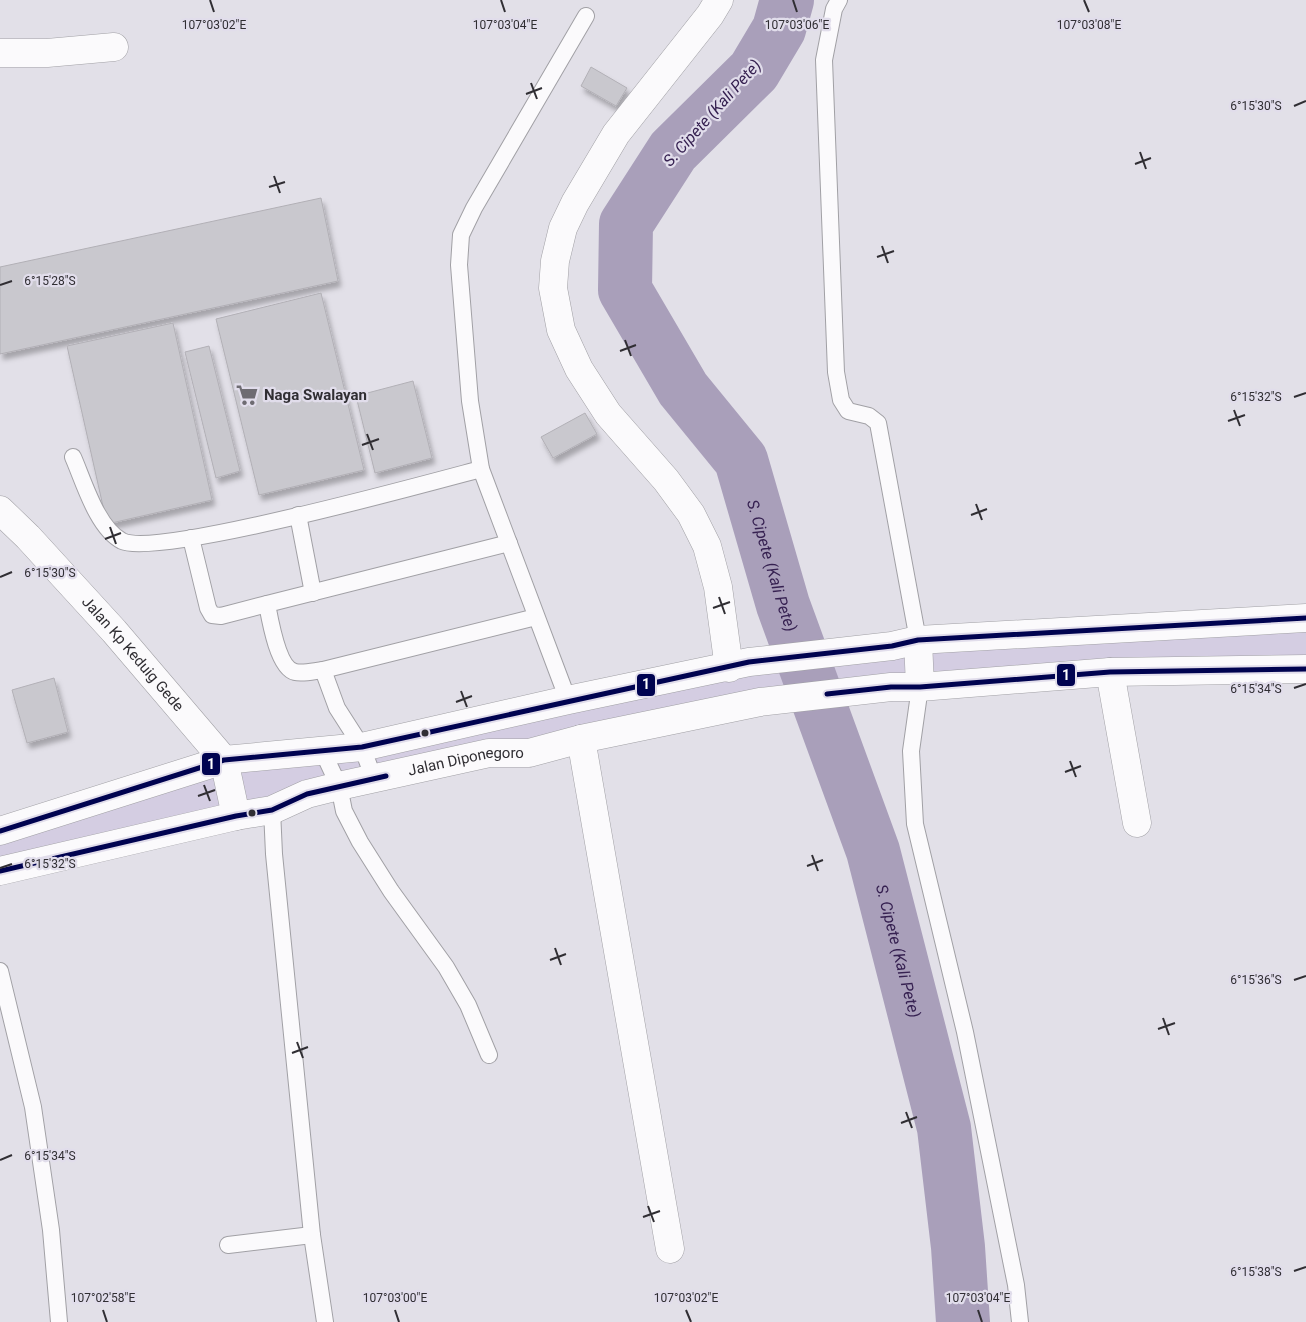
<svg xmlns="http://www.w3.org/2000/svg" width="1306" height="1322" viewBox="0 0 1306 1322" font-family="Roboto,sans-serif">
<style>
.green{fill:#d4cde2}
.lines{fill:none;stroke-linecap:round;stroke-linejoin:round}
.river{stroke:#a99fba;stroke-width:54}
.building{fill:#c9c8ce;stroke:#b2b0b6;filter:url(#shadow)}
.service-casing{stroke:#a1a0a5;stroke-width:18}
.minor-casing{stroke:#a1a0a5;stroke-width:29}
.trunk-casing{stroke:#a1a0a5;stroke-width:29}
.service{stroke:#fbfafc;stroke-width:16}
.minor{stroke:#fbfafc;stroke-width:28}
.trunk{stroke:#fbfafc;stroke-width:28}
.bus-1-casing{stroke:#e1ddeb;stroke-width:9}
.bus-1{stroke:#000350;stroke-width:5}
.ticks{fill:none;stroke:#302e33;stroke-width:2}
.bus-dot{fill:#302e33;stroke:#e1ddeb;stroke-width:2}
.labels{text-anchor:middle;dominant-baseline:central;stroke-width:4.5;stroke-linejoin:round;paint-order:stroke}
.poi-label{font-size:15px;font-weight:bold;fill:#302e33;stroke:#e1ddeb;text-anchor:start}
.street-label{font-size:15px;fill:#302e33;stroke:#e1ddeb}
.water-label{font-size:16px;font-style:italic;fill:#362151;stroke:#e1ddeb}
.ticks-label{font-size:12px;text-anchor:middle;fill:#302e33;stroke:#e1ddeb;stroke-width:4.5;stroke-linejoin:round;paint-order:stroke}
.line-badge{stroke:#e1ddeb;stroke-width:2}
.badge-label{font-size:14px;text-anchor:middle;font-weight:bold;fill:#fff}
</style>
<defs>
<filter id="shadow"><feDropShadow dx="3" dy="5.5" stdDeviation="2.5" flood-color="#0004"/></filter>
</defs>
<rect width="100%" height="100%" fill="#e2e0e8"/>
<polygon class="green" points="1306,618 1306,669 760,702 0,871 0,831 224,760 729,668"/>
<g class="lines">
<path class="river" id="s1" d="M787,0L779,29L754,71L673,151L626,224L625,290L683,389L741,460L783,605L873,851L944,1128L958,1247L963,1322"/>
</g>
<g class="building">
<polygon points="591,67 627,88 616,106 581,86"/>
<polygon points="321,198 338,281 0,354 0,267"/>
<polygon points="321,293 364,470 259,495 216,319"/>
<polygon points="173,323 212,500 107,524 67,346"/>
<polygon points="209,346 240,471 216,478 185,352"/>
<polygon points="413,381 432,458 375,473 356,396"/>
<polygon points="585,413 597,434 553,458 541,437"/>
<polygon points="54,678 68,732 27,743 12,690"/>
</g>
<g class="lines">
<g class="service-casing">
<g id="service">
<polyline points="839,0 834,9 824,60 836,372 841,400 848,411 869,416 878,423 918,640"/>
<path d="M73,457C84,482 97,528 122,541C157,558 428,483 481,469"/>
<polyline points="298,515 313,593"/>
<polyline points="191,538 208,608 212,615 221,616 267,604"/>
<path d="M509,543L267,604C270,620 278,668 295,672C303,674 314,671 323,670L536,617"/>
<polyline points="323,670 337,708 362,747 374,779"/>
<polyline points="920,687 911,751 915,824 965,1032 1016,1285 1020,1322"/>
<polyline points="568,700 481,469 470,401 459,265 461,235 474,208 586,16"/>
<polyline points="322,750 339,786 344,811 360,842 391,891 446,967 468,1005 489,1055"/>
<polyline points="272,810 274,854 312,1235 325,1322"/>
<polyline points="0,971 33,1107 51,1230 59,1322"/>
<polyline points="228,1245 312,1235"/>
</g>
</g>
<g class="minor-casing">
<g id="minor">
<polyline points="719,0 710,15 616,134 575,203 563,228 555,261 553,288 561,330 579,369 608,414 666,480 691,514 707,546 718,587 729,668"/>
<polyline points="0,53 47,53 114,47"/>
<path id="s2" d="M0,510L28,537L114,631L224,760L236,816"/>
<polyline points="1110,672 1137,823"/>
<polyline points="581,739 670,1249"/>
</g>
</g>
<g class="trunk-casing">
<g id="trunk">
<polyline points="918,640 920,687"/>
<polyline points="0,831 224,760 362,747 568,700 749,662 892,646 918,640 1306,618"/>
<path id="s3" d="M0,871L236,816L272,810L307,794L339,786L489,753H529L581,739L760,702L891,687H920L1110,672L1306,669"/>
</g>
</g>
<use href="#service" class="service"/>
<use href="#minor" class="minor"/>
<use href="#trunk" class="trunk"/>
<g class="bus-1-casing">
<g id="bus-1">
<polyline points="827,694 891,687 920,687 1110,672 1306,669"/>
<polyline points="0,831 224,760 362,747 749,662 892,646 918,640 1306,618"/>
<polyline points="0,871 236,816 272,810 307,794 386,776"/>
</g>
</g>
<use href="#bus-1" class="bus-1"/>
</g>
<path class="ticks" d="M210,0L214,12M501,0L505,12M793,0L797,12M1084,0L1089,12M531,83L537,99M526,94L542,88M1294,106L1306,101M1140,152L1146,169M1135,164L1151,158M274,176L280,193M269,187L285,182M882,246L888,263M877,257L894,251M0,285L12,281M625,340L631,356M620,351L636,345M1294,397L1306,393M1234,410L1240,426M1228,421L1245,415M367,434L373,450M362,445L379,439M976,504L982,520M971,515L987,509M110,527L116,544M105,539L121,533M0,577L12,572M719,597L725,614M713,608L730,602M1294,688L1306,684M461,691L467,707M456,702L472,696M1070,761L1076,777M1065,772L1081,766M204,785L210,801M198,796L215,790M812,855L818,871M807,866L823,860M0,868L12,864M555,948L561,965M550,960L566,954M1294,980L1306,976M1163,1018L1169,1035M1158,1029L1175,1023M297,1042L303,1058M292,1053L308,1047M906,1112L912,1128M901,1123L917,1117M0,1160L12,1155M648,1206L654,1222M643,1217L660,1211M1294,1271L1306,1267M103,1310L107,1322M395,1310L399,1322M686,1310L691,1322M978,1310L982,1322"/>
<defs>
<g id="supermarket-bare" transform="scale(1.725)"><path d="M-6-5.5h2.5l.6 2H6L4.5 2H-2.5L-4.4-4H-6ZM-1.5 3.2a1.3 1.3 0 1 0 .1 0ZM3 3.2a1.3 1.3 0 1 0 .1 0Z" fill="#6e6c72" stroke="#e1ddeb" stroke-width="2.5" paint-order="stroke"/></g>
</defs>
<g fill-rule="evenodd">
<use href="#supermarket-bare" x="247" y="395"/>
</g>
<g class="bus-dot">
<circle cx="425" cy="733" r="4.5"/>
<circle cx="252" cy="813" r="4.5"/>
</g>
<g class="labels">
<g class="poi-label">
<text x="264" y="395">Naga Swalayan</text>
</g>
<g class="street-label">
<text stroke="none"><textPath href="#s2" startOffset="196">Jalan Kp Keduig Gede</textPath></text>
<text stroke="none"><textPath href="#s3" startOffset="480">Jalan Diponegoro</textPath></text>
</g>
<g class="water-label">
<text transform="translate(712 113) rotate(-48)">S. Cipete (Kali Pete)</text>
<text stroke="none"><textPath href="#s1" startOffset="662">S. Cipete (Kali Pete)</textPath></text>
<text stroke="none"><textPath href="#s1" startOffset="1068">S. Cipete (Kali Pete)</textPath></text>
</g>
</g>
<g class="ticks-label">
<text x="214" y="29">107°03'02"E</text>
<text x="505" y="29">107°03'04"E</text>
<text x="797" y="29">107°03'06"E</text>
<text x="1089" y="29">107°03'08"E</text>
<text x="1256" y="110">6°15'30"S</text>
<text x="50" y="285">6°15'28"S</text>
<text x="1256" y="401">6°15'32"S</text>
<text x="50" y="577">6°15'30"S</text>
<text x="1256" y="693">6°15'34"S</text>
<text x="50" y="868">6°15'32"S</text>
<text x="1256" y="984">6°15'36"S</text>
<text x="50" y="1160">6°15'34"S</text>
<text x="1256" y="1276">6°15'38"S</text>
<text x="103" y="1302">107°02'58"E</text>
<text x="395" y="1302">107°03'00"E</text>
<text x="686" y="1302">107°03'02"E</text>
<text x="978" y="1302">107°03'04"E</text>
</g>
<g class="line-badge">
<rect x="1056" y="663" width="20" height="24" rx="5" fill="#000350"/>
<rect x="636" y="673" width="20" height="24" rx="5" fill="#000350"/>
<rect x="201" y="752" width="20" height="24" rx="5" fill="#000350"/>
</g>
<g class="badge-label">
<text x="1066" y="680">1</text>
<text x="646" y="689">1</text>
<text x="211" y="769">1</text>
</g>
</svg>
